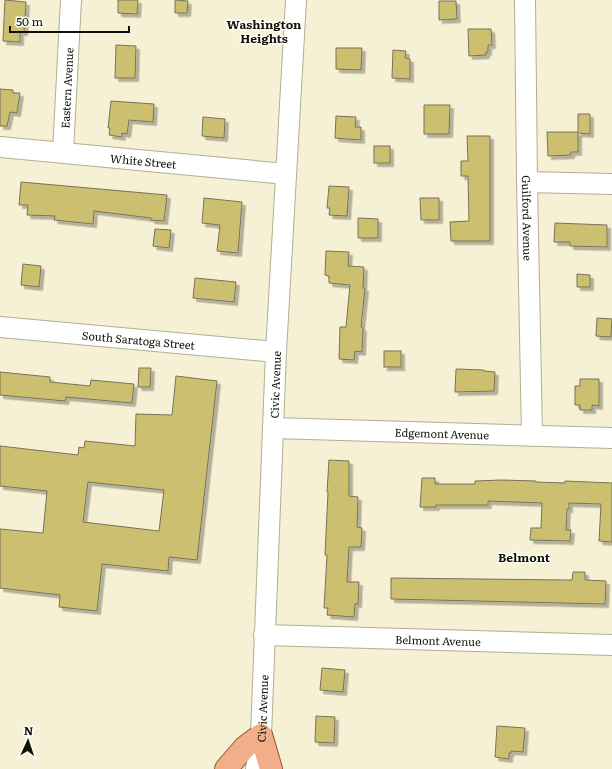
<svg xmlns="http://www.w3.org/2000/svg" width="612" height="769" viewBox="0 0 612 769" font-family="Literata,serif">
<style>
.building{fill:#cdbf70;stroke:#777259;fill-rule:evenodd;filter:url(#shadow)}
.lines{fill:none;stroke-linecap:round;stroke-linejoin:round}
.minor-casing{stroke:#b2ae92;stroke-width:22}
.major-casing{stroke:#9b5527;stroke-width:24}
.minor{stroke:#fff;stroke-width:20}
.major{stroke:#f0af88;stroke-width:22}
.labels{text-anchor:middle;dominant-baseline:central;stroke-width:3;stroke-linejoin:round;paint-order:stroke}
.street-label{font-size:11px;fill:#111006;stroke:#fefef8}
.neighbourhood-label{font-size:12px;font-weight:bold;fill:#111006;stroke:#fefef8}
</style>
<defs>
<filter id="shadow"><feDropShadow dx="3.5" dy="3.5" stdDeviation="0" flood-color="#0004"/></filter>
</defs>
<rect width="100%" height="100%" fill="#f6f1d4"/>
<g class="building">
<polygon points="5,0 26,2 24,32 20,32 20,42 3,41"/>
<polygon points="118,0 138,0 137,14 118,13"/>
<polygon points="175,0 188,1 187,13 175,13"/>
<polygon points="439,1 456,1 457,19 439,20"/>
<polygon points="468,29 491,29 492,45 488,45 488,52 486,52 486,55 469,56"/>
<polygon points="116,45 136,46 135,78 115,78"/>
<polygon points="336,48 362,48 361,70 336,69"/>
<polygon points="393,50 406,51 405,58 410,59 410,79 392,78"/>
<polygon points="0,89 13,90 13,93 20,93 17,113 10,112 7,126 0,126"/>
<polygon points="111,101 154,104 153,122 129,120 127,134 122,133 122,137 109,135 110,128 108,128"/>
<polygon points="424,105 450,105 449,134 424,134"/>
<polygon points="578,114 590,114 590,134 578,133 578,152 571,152 571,155 548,156 547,132 578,132"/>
<polygon points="336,116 356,117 355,127 361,127 361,140 335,138"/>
<polygon points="203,117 225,119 224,138 202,136"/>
<polygon points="467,136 490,136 490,241 451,241 450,222 469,221 468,176 461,176 461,161 468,161"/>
<rect x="374" y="146" width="16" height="17"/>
<polygon points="21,182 167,195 164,221 151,220 151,218 94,211 93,224 54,220 55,216 27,215 28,205 19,205"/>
<polygon points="329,186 349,187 347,216 329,215 330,208 327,208"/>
<polygon points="204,198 242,202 238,253 217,251 220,225 202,223"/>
<polygon points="420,198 439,198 439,220 421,220"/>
<polygon points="358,218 378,219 378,238 358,238"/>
<polygon points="555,223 607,225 607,247 570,246 570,242 554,242"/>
<polygon points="155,229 171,230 169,248 153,246"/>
<polygon points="326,251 349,252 348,266 364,267 363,288 365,288 361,327 363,328 362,352 355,351 354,360 339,359 340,327 346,327 350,285 329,283 329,276 325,275"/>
<polygon points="23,264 41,266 39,287 21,285"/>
<polygon points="577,274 590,275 590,287 577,287"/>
<polygon points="195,278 236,282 234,302 193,298"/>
<polygon points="597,318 612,319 611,337 596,336"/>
<rect x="384" y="351" width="17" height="16"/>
<polygon points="139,368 151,368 150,387 138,387"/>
<polygon points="456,369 484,370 484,371 495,372 494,391 455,392"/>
<polygon points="0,372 50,377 50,382 90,386 91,380 134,384 132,403 66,397 65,401 0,395"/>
<path d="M176,376L217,381L197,560L169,557L168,571L102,564L97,611L59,607L60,595L0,588V529L43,533L47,491L0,486V446L78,455L79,447L84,448L85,441L135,446L136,414L172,415ZM88,482L164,490L159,531L83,522Z"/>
<polygon points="580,379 599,379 599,406 592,405 592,410 580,410 580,405 575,405 575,386 580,386"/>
<polygon points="329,460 349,461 349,496 358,497 357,527 362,528 361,547 349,547 347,582 359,582 358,604 355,604 354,617 327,615 328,608 324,608 327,555 325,555 328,492 327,492"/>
<polygon points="422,478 435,478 435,484 475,484 475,481 501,480 536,481 536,482 565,483 565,481 612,483 612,542 599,541 601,504 569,503 569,509 567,509 566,530 571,530 570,541 530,540 531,528 541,528 542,503 488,501 488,505 436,505 436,507 420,507"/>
<polygon points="573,572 585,572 585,580 606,581 605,604 391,599 391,578 566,580 572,580"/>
<polygon points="322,668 345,670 343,692 320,690"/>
<polygon points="316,716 335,717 334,743 315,742"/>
<polygon points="497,726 525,728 523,752 511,751 511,753 509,753 509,759 495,757"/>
</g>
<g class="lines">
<g class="minor-casing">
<g id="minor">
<path id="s1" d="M525,0L527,182L532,436"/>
<path id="s2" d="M0,147L286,174"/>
<path id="s3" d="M63,152L71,0"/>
<polyline points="527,182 612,184"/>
<path id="s4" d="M0,327L276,352"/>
<path id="s5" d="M273,428L612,438"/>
<path id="s6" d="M264,635L612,645"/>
<path id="s7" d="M256,769L261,735L276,352L296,0"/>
</g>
</g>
<g class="major-casing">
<polyline id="major" points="226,769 245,747 261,735 271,769"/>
</g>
<use href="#minor" class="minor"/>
<use href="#major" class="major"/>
</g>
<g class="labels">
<g class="street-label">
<text stroke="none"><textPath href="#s3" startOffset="64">Eastern Avenue</textPath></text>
<text stroke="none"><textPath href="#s2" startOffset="144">White Street</textPath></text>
<text stroke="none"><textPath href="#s1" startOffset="218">Guilford Avenue</textPath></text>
<text stroke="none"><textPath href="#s4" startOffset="139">South Saratoga Street</textPath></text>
<text stroke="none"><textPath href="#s7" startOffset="385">Civic Avenue</textPath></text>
<text stroke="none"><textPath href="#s5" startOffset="169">Edgemont Avenue</textPath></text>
<text stroke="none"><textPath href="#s6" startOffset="174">Belmont Avenue</textPath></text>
<text stroke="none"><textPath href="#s7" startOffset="61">Civic Avenue</textPath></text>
</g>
<g class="neighbourhood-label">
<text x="264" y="24">Washington<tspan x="264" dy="14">Heights</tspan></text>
<text x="524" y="557">Belmont</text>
</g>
</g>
<g transform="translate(28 741) rotate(3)" stroke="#fefef8" stroke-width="3" paint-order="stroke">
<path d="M0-3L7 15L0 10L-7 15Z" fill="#111006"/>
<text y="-6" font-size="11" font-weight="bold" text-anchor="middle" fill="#111006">N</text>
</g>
<path d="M10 26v6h119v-6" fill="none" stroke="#111006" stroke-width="2"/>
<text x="16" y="26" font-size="12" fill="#111006" stroke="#fefef8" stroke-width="3" paint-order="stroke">50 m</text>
</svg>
